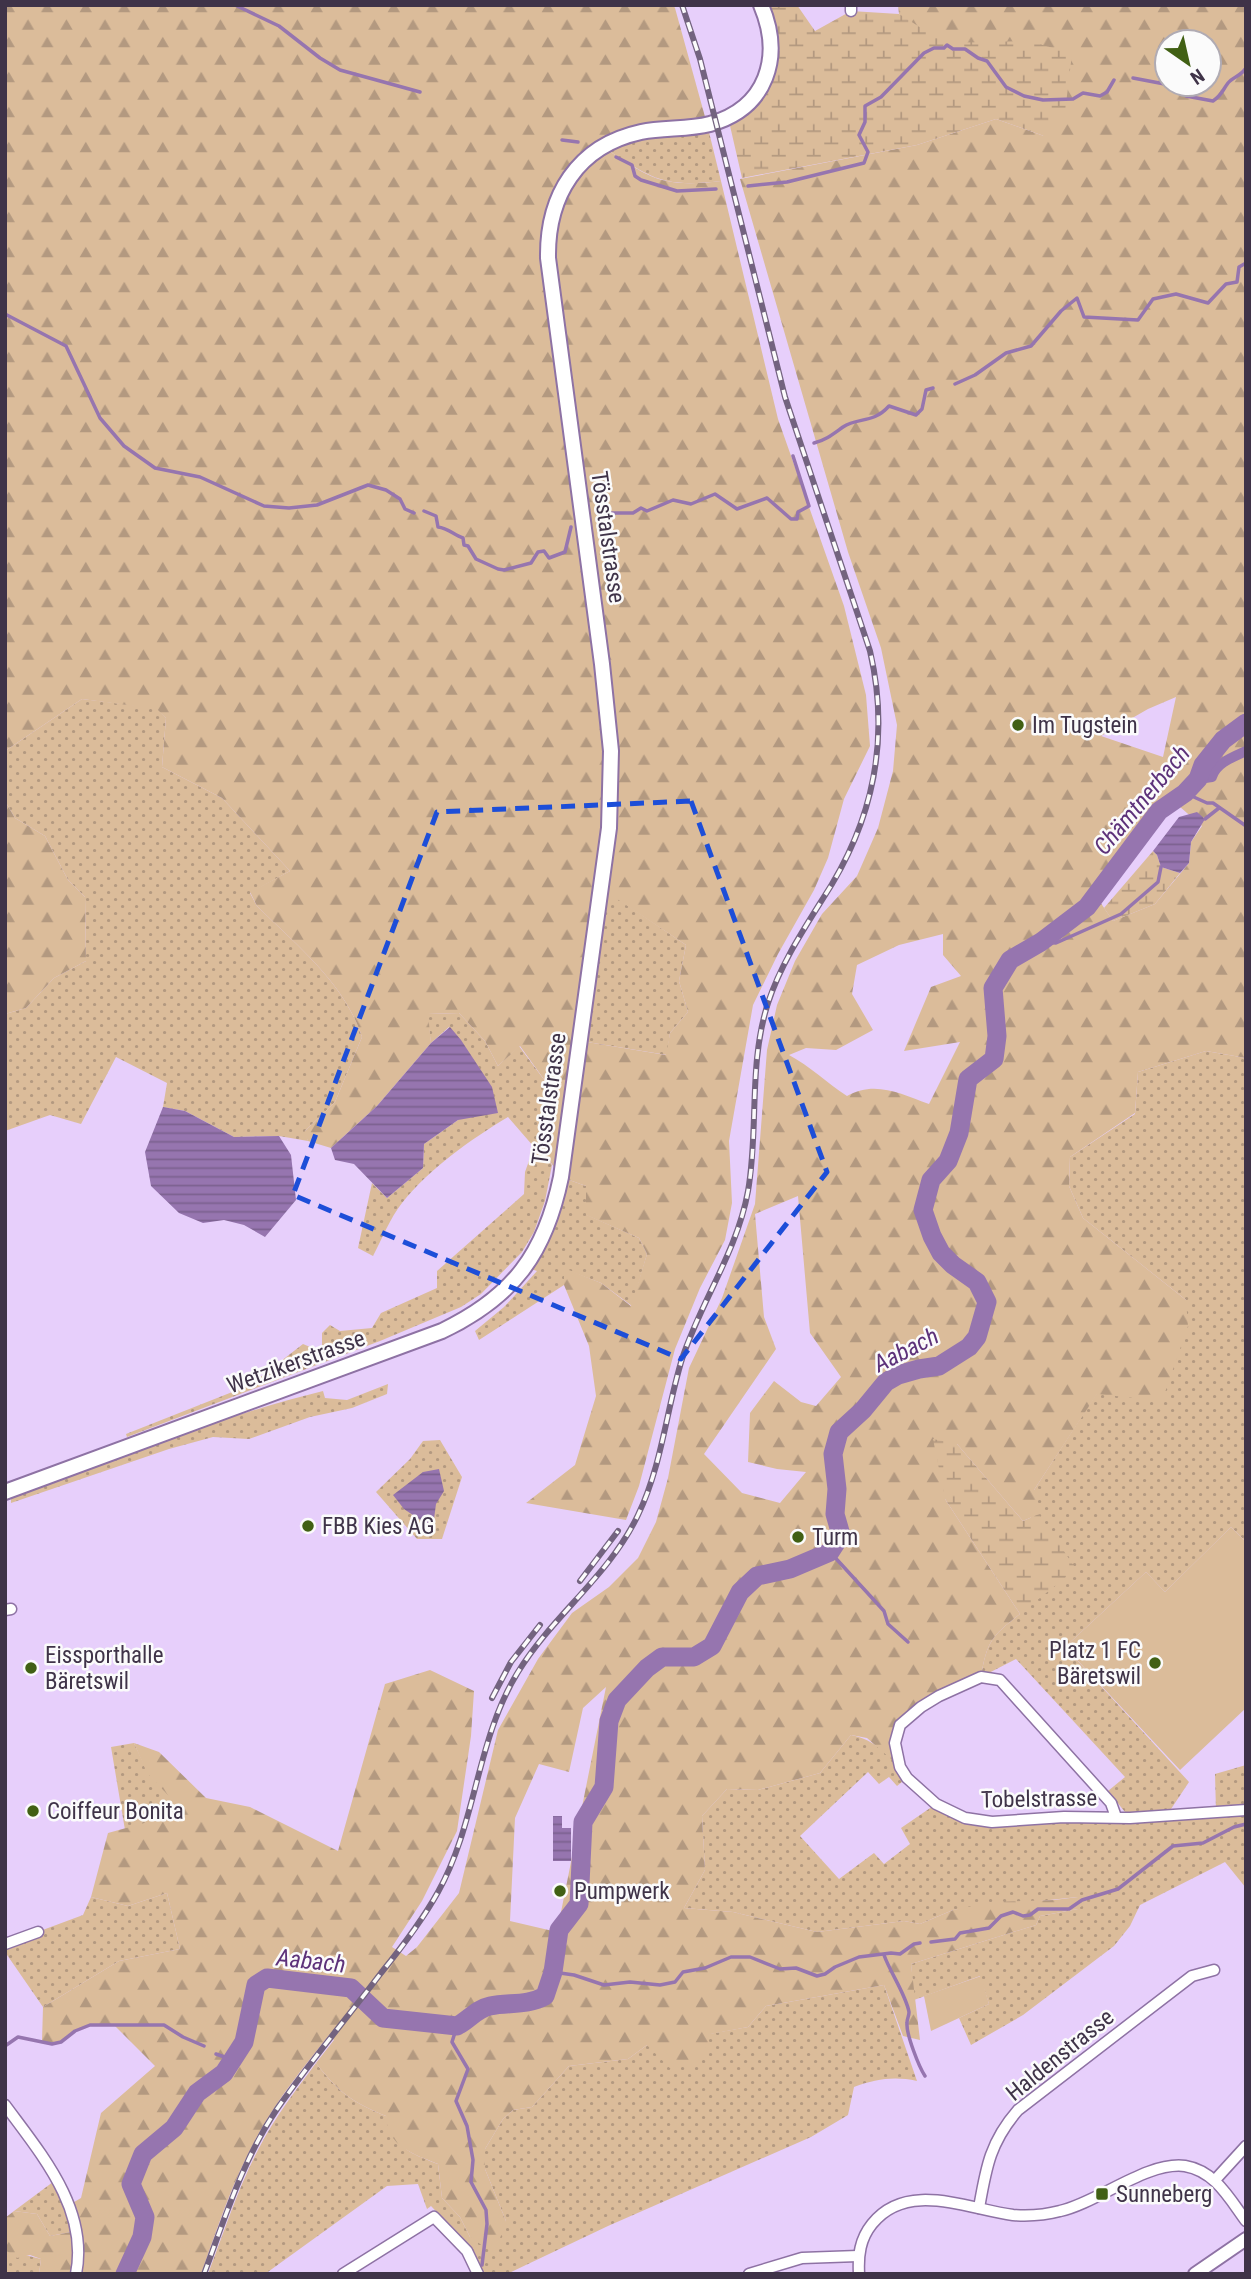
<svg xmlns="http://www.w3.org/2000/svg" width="1251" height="2279" viewBox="0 0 1251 2279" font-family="'Roboto Condensed',sans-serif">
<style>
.grass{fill:url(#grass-dots)}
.forest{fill:url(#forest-firs);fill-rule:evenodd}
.wetland{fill:url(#wetland-marsh)}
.park{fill:#dbbc9a}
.water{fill:url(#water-rules)}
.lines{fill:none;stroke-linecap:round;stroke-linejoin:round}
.stream{stroke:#9675af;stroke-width:3.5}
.canal{stroke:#9675af;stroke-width:10}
.river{stroke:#9675af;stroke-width:19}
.minor-casing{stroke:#8e72a4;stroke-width:13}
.tertiary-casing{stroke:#8e72a4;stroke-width:16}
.secondary-casing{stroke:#8e72a4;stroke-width:18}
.minor{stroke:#fff;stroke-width:10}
.tertiary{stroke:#fff;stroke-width:12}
.secondary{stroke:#fff;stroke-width:14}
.rail-casing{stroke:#73637f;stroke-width:6}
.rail{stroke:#fbfbfb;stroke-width:3.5;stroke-dasharray:10;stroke-linecap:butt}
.marked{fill:none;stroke:#1d4ed8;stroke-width:5;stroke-dasharray:14 9;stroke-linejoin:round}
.poi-dot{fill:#416014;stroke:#fbfbfb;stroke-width:2.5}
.labels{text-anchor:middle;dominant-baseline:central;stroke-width:5;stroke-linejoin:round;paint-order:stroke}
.street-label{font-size:23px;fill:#3f3348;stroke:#fbfbfb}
.poi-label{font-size:23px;fill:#3f3348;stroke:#fbfbfb;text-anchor:start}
.water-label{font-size:24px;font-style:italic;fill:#5d327a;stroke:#fbfbfb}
</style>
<defs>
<pattern id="grass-dots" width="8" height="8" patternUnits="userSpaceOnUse" patternTransform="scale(1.75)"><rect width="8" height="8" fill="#dbbc9a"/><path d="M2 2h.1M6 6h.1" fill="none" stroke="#b39980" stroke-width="1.8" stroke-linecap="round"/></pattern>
<pattern id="forest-firs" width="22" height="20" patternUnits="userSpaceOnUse" patternTransform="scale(1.75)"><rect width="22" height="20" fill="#dbbc9a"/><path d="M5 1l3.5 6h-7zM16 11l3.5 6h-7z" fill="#b39980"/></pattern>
<pattern id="wetland-marsh" width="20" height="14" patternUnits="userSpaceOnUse" patternTransform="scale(1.75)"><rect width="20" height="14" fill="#dbbc9a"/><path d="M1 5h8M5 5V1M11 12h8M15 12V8" fill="none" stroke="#b39980"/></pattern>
<pattern id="water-rules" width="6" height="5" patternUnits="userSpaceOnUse" patternTransform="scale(1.75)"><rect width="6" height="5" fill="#9675af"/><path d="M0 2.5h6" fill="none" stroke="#7c6190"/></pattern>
</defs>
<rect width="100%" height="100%" fill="#e7cffb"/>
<g class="grass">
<path d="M707,124L721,181C662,188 651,178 603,147Z"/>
<path d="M82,699L157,708L166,718L162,767L222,798L290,871L250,893L257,906C297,946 344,982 362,1037L335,1102L305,1131L308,1141L279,1136L234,1137L185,1111L163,1107L167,1083L116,1057L81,1124L50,1115L5,1131V1014L26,1008L54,978L86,961L85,897L68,880L45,836L15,818L5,801V751Z"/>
<polygon points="608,892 686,945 679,981 688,1012 670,1033 667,1055 587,1042"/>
<path d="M459,1013L485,1041L498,1066L519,1046L548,1085L543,1151L552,1165L545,1201L534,1232L522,1252L481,1294L461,1307L380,1341L127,1437L126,1434L250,1385L303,1344L322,1352V1333L330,1325L340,1331L372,1328L381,1313L437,1288V1271L524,1194L525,1172L534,1147L508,1117C470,1140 430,1168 402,1203C390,1218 382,1239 373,1256L358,1248L372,1183L387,1198L423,1168L424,1144L458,1120L449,1027L431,1043L427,1014Z"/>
<path d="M1206,1051L1246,1058V1542L1231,1527L1165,1592L1146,1572L1065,1647L1189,1782L1167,1815L1216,1811L1215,1774L1246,1765V1888L1225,1862L1140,1905L1130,1926L1114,1946L1023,2015L971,2045L959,2018L989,2004L980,1976L914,2000L911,1964L1036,1925L1040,1916L1078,1909V1897L953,1910L920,1924L904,1921L817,1932L733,1912L684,1908L705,1870L702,1816L727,1789L758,1790L820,1773L851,1735C874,1739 894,1758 907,1778L897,1786L889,1777L879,1784L868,1772L800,1836L839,1879L874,1853L884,1864L910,1844L901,1828L936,1804L965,1818L1129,1817L1108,1791L1125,1777L1016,1659L981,1677C987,1641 992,1636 1020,1614L1034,1490L1097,1393L1186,1300L1083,1218L1069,1186L1070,1157L1135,1114L1138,1072Z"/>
<polygon points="561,1177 586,1186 587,1215 639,1238 647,1254 632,1306 601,1283 564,1269 564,1285 479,1340 475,1331 504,1307 537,1271 525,1267"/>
<path d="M388,1384L387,1394L352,1408L310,1417L249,1439L213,1437L169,1449L11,1503V1498C114,1460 217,1417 323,1391L325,1398L347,1400Z"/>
<polygon points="440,1440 462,1477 442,1539 417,1539 376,1492 410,1459 423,1441"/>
<polygon points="134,1743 148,1773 185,1812 125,1830 111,1747"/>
<polygon points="167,1893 180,1949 119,1961 43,2007 5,1952 5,1944 83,1915 91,1897 128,1906"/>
<path d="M884,1985L917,2081C894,2076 876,2079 854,2087L848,2115L811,2137L608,2226L507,2274H482C472,2244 451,2227 431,2206L427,2209L418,2184L387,2186L265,2274H208C224,2232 238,2188 259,2148C275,2117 296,2090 316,2063C339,2093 352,2102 386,2116C404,2152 401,2149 438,2164L442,2198L460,2217L470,2237L506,2221L485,2169V2149L503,2119L513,2110L532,2107L569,2066L628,2059L647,2045L748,2027L766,2006Z"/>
<polygon points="57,2179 76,2231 50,2236 37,2214 14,2211"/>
<polygon points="5,2250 41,2259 39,2274 5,2274"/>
</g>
<g class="forest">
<path d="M5,5H673L675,8L707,124L603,147C651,179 662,188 721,181L778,419L844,606L866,695L870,746L844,799L828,858L814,890L778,954L753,1005L729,1141L732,1203L725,1240L700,1288L675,1349L639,1486L626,1520L526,1503L575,1465L596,1396L589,1346L564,1285V1268L601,1283L631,1306L647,1254L639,1238L586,1215V1186L561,1177L543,1151L548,1085L520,1046L498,1066L485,1041L459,1013L428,1014L431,1043L377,1106L331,1148L308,1141L304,1132L335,1102L362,1037C344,982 297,946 257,906L250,892L290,871L222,798L162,767L166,718L157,709L82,699L5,751ZM608,893L686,945L679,981L688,1012L670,1033L666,1055L587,1042Z"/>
<path d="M898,5H1246V1058L1206,1051L1138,1072L1135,1113L1070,1157L1069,1186L1083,1218L1186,1300L1188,1326L1162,1401L1097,1394L1034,1490L1039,1514L1023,1521L957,1444L945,1499L1020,1614C992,1636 987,1641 981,1677L939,1696L900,1725L895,1743L900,1767L867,1738L851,1735L820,1773L758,1790L727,1789L702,1816L705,1870L684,1908L733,1912L817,1932L904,1921L920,1924L953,1910L992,1902L1054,1900L1078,1897L1082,1900V1906L1078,1909L1040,1916L1036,1925L911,1964L920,2040L903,2036L884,1985L766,2006L748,2027L711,2034L700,2063L670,2068L647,2045L628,2059L569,2066L532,2107L513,2110L503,2119L485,2149V2169L506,2221L497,2247L483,2246L470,2237L460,2217L442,2198L438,2164C414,2154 387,2147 386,2116C352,2102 339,2093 316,2063L334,2040L329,2035C304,2067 278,2098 259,2133C234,2177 218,2226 201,2274H39L41,2259L30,2255L17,2258L5,2250V2218L14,2211L37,2214L50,2236L76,2231L69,2205L81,2198L101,2113L155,2066L115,2026C107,2026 98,2024 91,2025C70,2028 66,2049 42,2041L43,2007L119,1961L180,1949L167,1893L128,1906L91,1897L108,1833L184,1812L147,1773L134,1743L159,1752L206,1798L250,1807L338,1851L385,1684L430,1670L474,1691L471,1736L457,1831L422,1901L392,1947L406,1956L417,1947L459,1893L498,1730L538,1659L572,1613L609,1587L638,1558L656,1522L668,1478L689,1368L722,1298L755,1204L767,1050L777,1005L795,961L822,914L857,876L878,828L893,771L897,725L881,648L848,552L740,179L917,145L996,119L1044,136L932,50L899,14ZM1167,42H1209V84H1167ZM1176,697L1163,757L1101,736L1148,709ZM1172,800L1202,826L1191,842L1189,863L1155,904L1113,921L1096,896L1150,818ZM943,934V955L961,976L931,987L904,1051L960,1042L929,1104C901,1094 875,1080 847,1096C827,1083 810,1066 789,1055L806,1048L836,1050L873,1030L852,994L857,965L899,945ZM798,1196L810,1333L841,1377L816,1406L801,1402L774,1381L750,1413L748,1462L777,1469L806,1472L780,1503L742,1493L704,1454L776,1349L764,1317L755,1214ZM606,1687L557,1932L510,1921L515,1818L539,1764L569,1772L583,1708Z"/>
<polygon points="5,801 15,818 45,836 68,880 85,897 86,961 54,978 26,1008 5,1014"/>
</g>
<g class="wetland">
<polygon points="765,5 797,5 815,31 851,11 899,14 945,43 1030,41 1072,54 1065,112 1044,136 996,119 917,145 742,178 728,117 765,80"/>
<polygon points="1153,851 1157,855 1161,867 1180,873 1155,904 1113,921 1104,908"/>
<polygon points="933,1439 957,1444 1023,1521 1039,1514 1076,1569 1020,1614 945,1499"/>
</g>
<g class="park">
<polygon points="1231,1527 1246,1542 1246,1708 1180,1770 1065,1647 1146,1572 1165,1592"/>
<polygon points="981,1976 989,2004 931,2031 924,1996"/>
</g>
<g class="water">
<polygon points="1197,812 1205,819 1191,842 1189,863 1180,873 1161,867 1157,855 1153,851 1179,817"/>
<polygon points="450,1027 461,1040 492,1087 498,1113 458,1120 424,1144 423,1168 387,1198 354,1164 335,1160 331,1148 377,1106 431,1043"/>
<polygon points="163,1107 185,1111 234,1137 279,1136 291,1155 296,1200 265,1237 244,1225 224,1220 203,1223 179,1213 151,1186 145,1152"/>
<polygon points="439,1469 444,1491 436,1504 434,1519 426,1524 404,1509 393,1495 423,1472"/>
<polygon points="553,1816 562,1816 562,1828 571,1828 571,1861 553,1861"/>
</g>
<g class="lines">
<g class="stream">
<polyline points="235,5 279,26 320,58 340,70 420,92"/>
<path d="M1133,78L1175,86L1186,96L1213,101C1222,95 1222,91 1228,83C1233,77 1241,76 1246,68"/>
<polyline points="562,140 578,142"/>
<polyline points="616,157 632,165 635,176 641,180 677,191 716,189"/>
<polyline points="748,186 787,182 864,163 868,152 859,135 865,122 865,106 881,97 924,53 934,48 944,48 947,45 953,49 965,49 978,58 987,61 1006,87 1024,96 1043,100 1073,99 1083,93 1100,96 1107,92 1114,80"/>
<polyline points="5,314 66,346 100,418 124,446 155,468 200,477 264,506 289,508 317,505 368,485 386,490 400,499 405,509 414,513"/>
<polyline points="955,384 975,375 1006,353 1031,346 1061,311 1077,298 1084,317 1138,320 1153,299 1176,294 1208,303 1226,284 1237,282 1239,267 1246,263"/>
<path d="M814,443C826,440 833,434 843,427C858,417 873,424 889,406L916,415L922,409L926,390L933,388"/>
<path d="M424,511L436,516L438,527C448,528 454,535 463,538L464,545L468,546L476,559L498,569L504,570L531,563L538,552L544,551L549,558L565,552L571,527"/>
<polyline points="597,513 633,513 641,508 647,511 673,500 691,504 715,494 737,509 767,498 791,519 797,519 798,512 809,506 793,456"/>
<polyline points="1185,793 1207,803 1213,803 1246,826"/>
<polyline points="1205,819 1219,808"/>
<polyline points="1041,942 1056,943 1121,914 1158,882 1161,867"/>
<polyline points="830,1552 884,1611 888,1624 908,1642"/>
<polyline points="931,1942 955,1939 960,1933 989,1928 1001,1916 1013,1912 1023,1916 1030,1915 1038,1909 1069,1909 1082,1900 1118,1889 1173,1846 1203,1843 1234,1827 1246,1824"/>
<path d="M884,1955C890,1972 906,1995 909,2012C909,2017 907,2018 907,2023C906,2034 919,2067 925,2076"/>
<polyline points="553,1972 574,1975 604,1985 630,1982 660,1985 675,1982 683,1972 705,1968 731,1957 750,1957 780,1969 796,1968 817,1976 825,1974 835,1967 859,1957 891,1953 900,1954 914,1944 920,1943"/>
<polyline points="457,2026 452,2042 468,2069 456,2101 467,2126 473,2160 471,2182 486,2210 487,2224 482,2265"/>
<polyline points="5,2046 18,2037 52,2044 61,2042 75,2031 90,2025 164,2025 183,2037 204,2046"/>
<polyline points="216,2054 233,2060"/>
</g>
<path class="canal" d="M1198,779L1212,777C1216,763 1233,757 1246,751"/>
<path class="river" d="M125,2274L142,2237L145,2217L131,2184L143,2154L174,2128L197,2093L224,2073L244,2042L256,1985L267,1978L351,1988L383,2018L457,2026C469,2020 476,2009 490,2006C509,2002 527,2006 545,1996L553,1972L559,1930L579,1904L583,1822L604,1787L609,1721L617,1700L647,1668L662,1657H694L712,1646L740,1592L757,1576L790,1569L830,1552L841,1535L835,1514L837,1489L833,1454L839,1432L863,1410L886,1382L898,1375L919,1369L939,1366L969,1347L977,1337L987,1302L977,1282L953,1265L941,1253L932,1236L923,1210L931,1180L948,1161L959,1133L968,1079L994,1059L997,1036L993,988L1010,960L1041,942L1087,907L1159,811L1185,793L1198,779L1203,765L1223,740L1246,723"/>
<g class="minor-casing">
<g id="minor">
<polyline points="851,5 851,11"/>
<polyline points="5,1610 11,1609"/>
<polyline points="1116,1817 1111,1803 1000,1680 981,1677 939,1696 921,1707 900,1725 895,1743 900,1767 907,1778 936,1804 965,1818 992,1822 1064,1817 1130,1818 1246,1810"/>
<polyline points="5,1944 38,1932"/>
<path d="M5,2105C41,2154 89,2209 76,2274"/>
<polyline points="1215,2180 1246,2146"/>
<path d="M979,2208C986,2168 990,2142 1018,2110L1192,1976L1214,1970"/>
<polyline points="343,2274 434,2217 467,2251 478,2274"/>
<polyline points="749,2274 802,2258 858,2256"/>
<path d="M859,2274C858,2255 860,2239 872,2224C907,2180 967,2209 1013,2215C1028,2216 1045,2215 1060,2211C1097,2203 1147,2161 1185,2166C1215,2171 1229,2198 1246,2221"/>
</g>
</g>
<g class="tertiary-casing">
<polyline id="tertiary" points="1195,2274 1246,2239"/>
</g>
<g class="secondary-casing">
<path id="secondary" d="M5,1492L442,1331C513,1297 545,1254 561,1177L609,828L611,751L602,664L548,258C547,196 577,146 641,132C664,127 687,130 710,124C767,108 783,57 761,5"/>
</g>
<use href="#minor" class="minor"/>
<use href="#tertiary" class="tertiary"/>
<use href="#secondary" class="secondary"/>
<g class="rail-casing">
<g id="rail">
<polyline points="580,1581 618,1531"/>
<polyline points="492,1698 511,1662 540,1625"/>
<path d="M204,2274C225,2218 243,2159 277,2109C310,2062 347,2018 381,1973C402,1947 422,1921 438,1892C477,1822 476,1740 518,1672C553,1615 609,1576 638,1515C662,1465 666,1411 682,1359C701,1301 737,1252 748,1191C759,1129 748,1065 768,1003C782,960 808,923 832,884C875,812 889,733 870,651L785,397L700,59L682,5"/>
</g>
</g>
<use href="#rail" class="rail"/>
</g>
<path class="marked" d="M691,801L827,1172L681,1359L293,1195L437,812Z"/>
<g class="poi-dot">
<circle cx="1018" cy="725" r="7"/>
<circle cx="308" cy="1526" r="7"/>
<circle cx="798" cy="1537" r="7"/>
<circle cx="1155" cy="1663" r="7"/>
<circle cx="31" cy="1668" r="7"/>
<circle cx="33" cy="1811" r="7"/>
<circle cx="560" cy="1891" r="7"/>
<rect x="1095" y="2187" width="14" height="14" rx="3.5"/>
</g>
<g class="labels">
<g class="street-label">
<text transform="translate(608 537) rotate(82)">Tösstalstrasse</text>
<text transform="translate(549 1099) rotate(-82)">Tösstalstrasse</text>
<text transform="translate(296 1362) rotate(-20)">Wetzikerstrasse</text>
<text transform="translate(1039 1799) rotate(-1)">Tobelstrasse</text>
<text transform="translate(1060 2055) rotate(-39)">Haldenstrasse</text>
</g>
<g class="poi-label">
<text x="1032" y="725">Im Tugstein</text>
<text x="322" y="1526">FBB Kies AG</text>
<text x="812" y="1537">Turm</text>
<text x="1141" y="1650" text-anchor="end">Platz 1 FC<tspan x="1141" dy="26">Bäretswil</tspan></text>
<text x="45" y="1655">Eissporthalle<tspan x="45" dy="26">Bäretswil</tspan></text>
<text x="47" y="1811">Coiffeur Bonita</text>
<text x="574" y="1891">Pumpwerk</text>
<text x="1116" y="2194">Sunneberg</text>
</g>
<g class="water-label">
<text transform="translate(1142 800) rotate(-50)">Chämtnerbach</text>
<text transform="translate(906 1350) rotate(-27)">Aabach</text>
<text transform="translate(311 1961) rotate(6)">Aabach</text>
</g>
</g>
<rect width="1251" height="2279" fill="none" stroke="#3f3348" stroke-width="14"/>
<g transform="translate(1188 63) rotate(146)"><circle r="33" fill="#fbfbfb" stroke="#b0abb3" stroke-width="2"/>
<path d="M0-5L12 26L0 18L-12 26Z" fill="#416014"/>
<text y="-10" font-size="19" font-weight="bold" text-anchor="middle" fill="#3f3348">N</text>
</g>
</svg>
